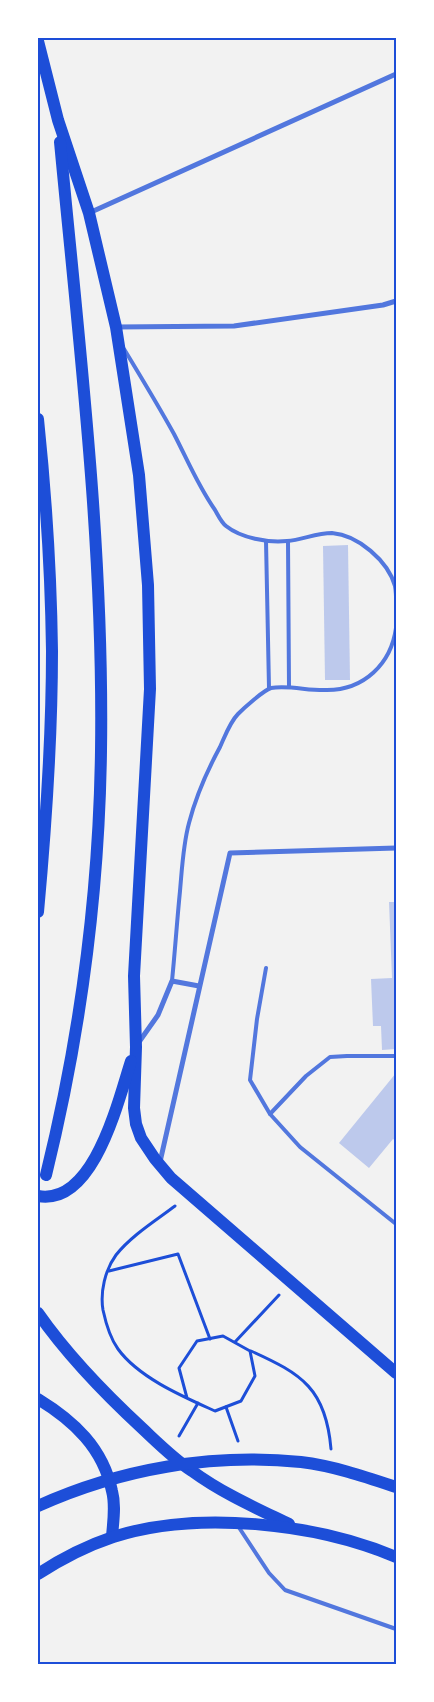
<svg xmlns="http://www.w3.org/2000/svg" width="434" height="1702" viewBox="0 0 434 1702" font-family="'Open Sans',sans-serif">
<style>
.building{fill:#bdc9ec}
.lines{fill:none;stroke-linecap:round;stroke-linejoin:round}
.path{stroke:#1d4ed8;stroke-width:3}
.service{stroke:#5277de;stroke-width:4}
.minor{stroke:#5277de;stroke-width:5}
.primary{stroke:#1d4ed8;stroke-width:12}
.neatline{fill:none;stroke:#1d4ed8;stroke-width:2}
</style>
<rect width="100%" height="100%" fill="#f2f2f2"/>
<g class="building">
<polygon points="348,545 350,680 325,680 323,546"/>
<polygon points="389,902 396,902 396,1049 382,1050 381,1026 373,1026 371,979 392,978"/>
<polygon points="396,1073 396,1141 393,1139 369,1168 339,1143"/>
</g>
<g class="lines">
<g class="path">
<path d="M175,1206C155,1221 131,1236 116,1255C105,1270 100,1292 103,1310C106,1324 110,1338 118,1349C139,1378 184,1397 215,1411L241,1401L255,1376L250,1351L223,1336L197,1341L179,1368L187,1398"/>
<polyline points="109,1271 178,1254 210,1339"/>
<polyline points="235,1342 279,1295"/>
<path d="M251,1351C302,1374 326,1389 331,1449"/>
<polyline points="226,1407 238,1441"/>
<polyline points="179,1436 198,1403"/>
</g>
<g class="service">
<path d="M124,349C141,377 158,405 174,434C187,459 198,486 215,510C218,515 221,522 226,526C241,538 268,543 287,541C302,540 316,533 332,533C358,535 388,561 395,586C397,597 396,610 396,620"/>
<polyline points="266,541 269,688"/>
<polyline points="288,541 289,687"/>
<polyline points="266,968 257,1019 250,1080 270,1114 300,1147 396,1224"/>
<path d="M172,981C175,951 177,921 180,891C182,869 183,845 189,823C196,796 207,771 220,747C225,736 230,722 238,714C244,708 264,690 271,688C289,685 309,691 327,690C364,690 391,664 396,628"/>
<polyline points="270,1114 306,1076 330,1057 347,1056 396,1056"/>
<polyline points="238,1526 269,1573 285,1590 396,1629"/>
</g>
<g class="minor">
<polyline points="89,213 396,74"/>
<polyline points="117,327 234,326 383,305 396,301"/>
<polyline points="139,1042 158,1015 172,981 199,986"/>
<polyline points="160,1162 230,853 396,848"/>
</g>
<g class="primary">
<polyline points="38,41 58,120 89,213 116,327 139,475 148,585 150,689 134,976 136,1047 134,1108 136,1124 141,1138 155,1159 171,1178 396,1373"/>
<path d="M38,419C46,496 51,573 52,651C52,738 46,825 38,912"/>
<path d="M46,1175C80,1037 99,894 101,751C104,548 79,344 60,142"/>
<path d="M38,1196C94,1206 118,1101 131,1061"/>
<path d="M38,1313C68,1356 104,1393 143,1429C159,1444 174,1459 192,1471C222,1493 256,1508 289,1524"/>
<path d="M38,1399C74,1421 103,1448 112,1491C116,1506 113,1522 112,1537"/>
<path d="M38,1506C120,1469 211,1453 301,1462C334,1466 366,1477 396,1487"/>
<path d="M38,1574C61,1559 86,1546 113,1537C197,1510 315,1523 396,1557"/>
</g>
</g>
<rect width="434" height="1702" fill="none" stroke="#ffffff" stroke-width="78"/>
<rect x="39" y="39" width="356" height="1624" class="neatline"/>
</svg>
